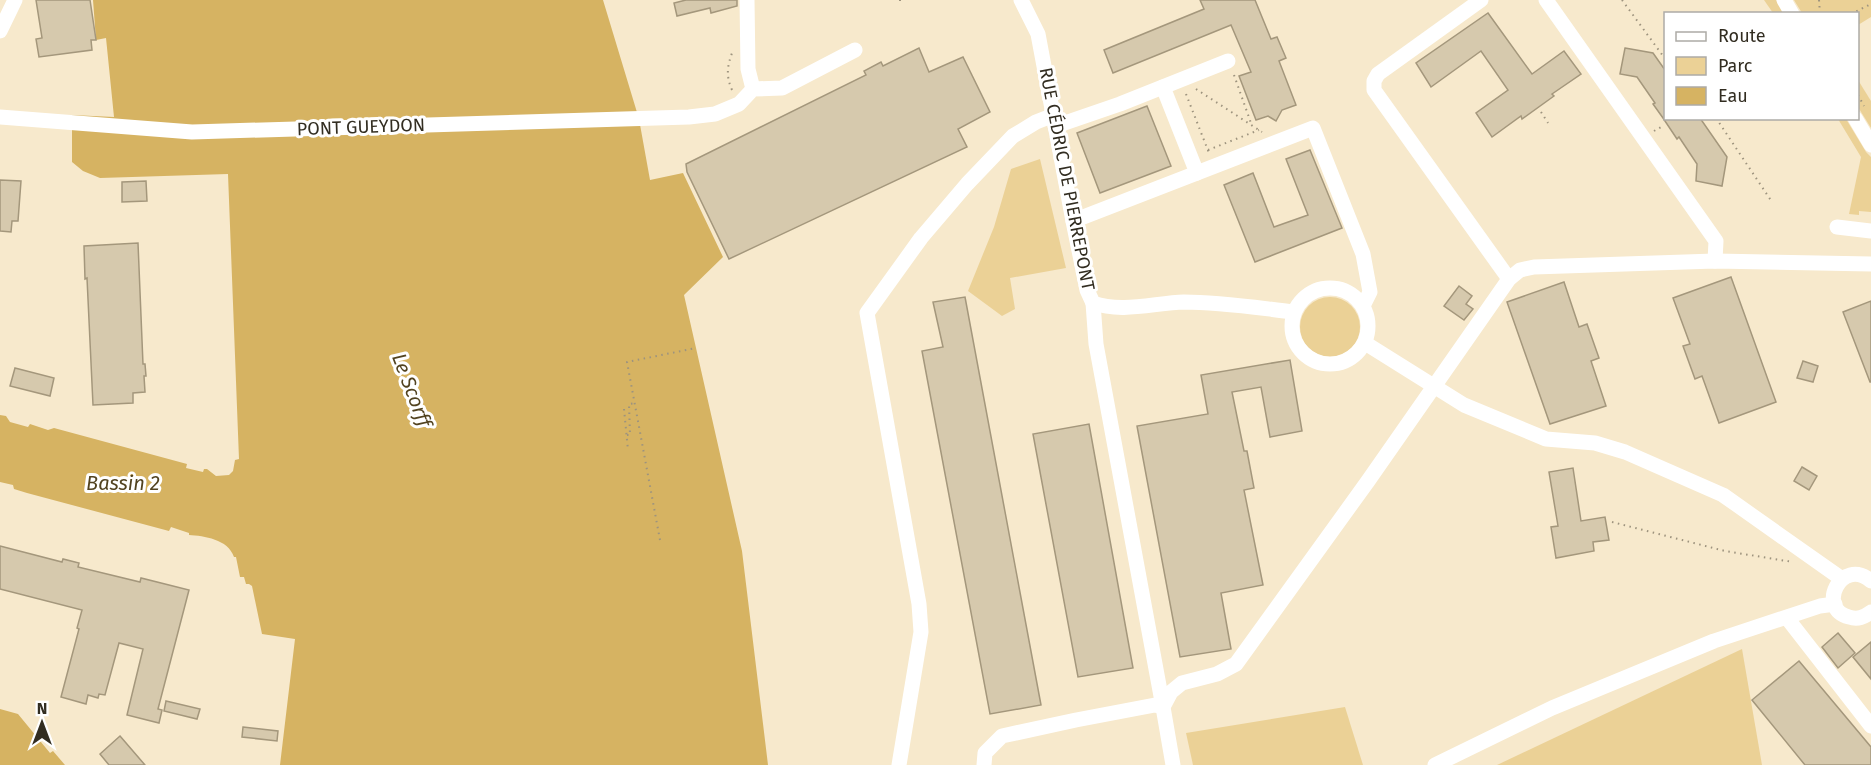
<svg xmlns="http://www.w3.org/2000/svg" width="1871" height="765" viewBox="0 0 1871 765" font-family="'Fira Sans',sans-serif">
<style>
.green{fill:#ebd196}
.water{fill:#d6b362}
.building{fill:#d6c9ad;stroke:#a4977c;stroke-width:1.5}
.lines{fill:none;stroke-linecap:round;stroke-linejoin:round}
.path{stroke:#9d937e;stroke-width:2;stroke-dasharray:1.5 4.5;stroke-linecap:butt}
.minor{stroke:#fff;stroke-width:15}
.labels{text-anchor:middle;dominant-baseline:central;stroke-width:6;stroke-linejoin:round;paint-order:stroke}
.street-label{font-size:18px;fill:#322d21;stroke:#fff}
.water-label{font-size:20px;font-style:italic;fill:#524320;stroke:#fff}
</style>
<rect width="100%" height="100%" fill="#f7e9cc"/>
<g class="green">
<polygon points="1764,0 1776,0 1784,13 1773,13"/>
<polygon points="1794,0 1871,0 1871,17 1858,25 1858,14 1802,13"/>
<polygon points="1858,80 1871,101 1871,128 1858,107"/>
<polygon points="1838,119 1846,119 1866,152 1871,157 1871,212 1859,211 1859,215 1849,214 1861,157"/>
<polygon points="1040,159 1066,268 1010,278 1015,309 1002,316 968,291 994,227 1011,169"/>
<circle cx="1330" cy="327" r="30"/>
<polygon points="1742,649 1762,765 1497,765"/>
<polygon points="1345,707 1363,765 1193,765 1186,733"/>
</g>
<g class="water">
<path d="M93,0H603L639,119L650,180L683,173L723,257L684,295L742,551L768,765H280L295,639L262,634L252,586L249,584H246L244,577H240L236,557H234C228,539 204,536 189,535V533L171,527L169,531L27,493L14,489L13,485L0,482V415L6,416L10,422L28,427L30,424L48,430L54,428L187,464L186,468L203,472L204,469H207L216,476L229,475L233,471L235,460L239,459L228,174L100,178L83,171L72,162V115L114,117L106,38L96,40Z"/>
<polygon points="0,709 18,714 50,753 53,751 65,765 0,765"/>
</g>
<g class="building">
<polygon points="36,0 90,0 96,40 91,40 92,50 39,57 36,39 42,38"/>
<polygon points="686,0 737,0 737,6 711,13 710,8 677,16 674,3"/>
<polygon points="1200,0 1255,0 1271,39 1277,37 1286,58 1279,61 1296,105 1282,110 1276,121 1268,116 1256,120 1239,76 1251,72 1231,25 1113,73 1104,50 1204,9"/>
<polygon points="1488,13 1532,74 1564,51 1581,74 1552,94 1554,96 1522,119 1521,116 1492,137 1476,113 1508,90 1481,51 1431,87 1416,63"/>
<polygon points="919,48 929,72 963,57 990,112 958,129 967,147 729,259 687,172 686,164 866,75 864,71 881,62 883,66"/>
<polygon points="1625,48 1653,53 1665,70 1665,118 1700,118 1727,157 1722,186 1696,181 1697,164 1679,137 1677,139 1663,118 1653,104 1655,103 1637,77 1620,74"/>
<polygon points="1147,106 1171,166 1100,193 1077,133"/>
<polygon points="1310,150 1342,228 1255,262 1224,185 1253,173 1274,227 1308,215 1286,159"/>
<polygon points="0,180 21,181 18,221 12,221 11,232 0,231"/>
<polygon points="146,181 147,201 122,202 122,182"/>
<polygon points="138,243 143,364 145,364 146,376 144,376 145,392 133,393 133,403 93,405 87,278 85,279 84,246"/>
<polygon points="1731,277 1776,402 1719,423 1702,376 1695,379 1683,346 1690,344 1673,298"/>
<polygon points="1564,282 1579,327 1587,324 1599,358 1591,361 1606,406 1550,424 1507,302"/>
<polygon points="1459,286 1472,296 1466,304 1473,309 1464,320 1444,306"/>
<polygon points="965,297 1041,705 990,714 922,351 943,347 933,302"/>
<polygon points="1871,301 1871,382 1870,382 1843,312"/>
<polygon points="1290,360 1302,431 1270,437 1261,387 1232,392 1244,451 1247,451 1254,488 1244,490 1263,585 1221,593 1231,649 1180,657 1137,426 1208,414 1201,375"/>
<polygon points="1803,361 1818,366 1813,382 1797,378"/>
<polygon points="15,368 54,378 50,396 10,386"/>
<polygon points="1089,424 1133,668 1078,677 1033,434"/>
<polygon points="1802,467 1817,476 1809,490 1794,481"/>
<polygon points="1573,468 1581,521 1605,517 1609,540 1593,542 1594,551 1556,558 1551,527 1558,526 1549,472"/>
<polygon points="0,546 62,562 63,559 79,563 78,567 140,582 141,578 189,590 158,709 162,710 159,723 127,715 143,649 119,643 105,695 99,694 98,698 88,695 86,704 61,697 79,629 77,628 82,610 0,589"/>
<polygon points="1838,633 1855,653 1838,668 1822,647"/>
<polygon points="1871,642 1871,679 1853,657"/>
<polygon points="1799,661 1871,747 1871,765 1805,765 1752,700"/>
<polygon points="166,701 200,709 197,719 164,711"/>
<polygon points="243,727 278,731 277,741 242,737"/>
<polygon points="120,736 145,765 109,765 100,754"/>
</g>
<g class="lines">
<g class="path">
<polyline points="900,0 900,1"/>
<polyline points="1622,0 1666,60"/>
<polyline points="1819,0 1820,14"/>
<polyline points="1851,14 1871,4"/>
<polyline points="1234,75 1252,126"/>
<polyline points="1196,89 1262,132"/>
<path d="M732,90C726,76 727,67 732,53"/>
<polyline points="1186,94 1209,153"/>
<polyline points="1858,95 1864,106"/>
<polyline points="1541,112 1548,123"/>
<polyline points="1716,118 1772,202"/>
<polyline points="1654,131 1661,127"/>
<polyline points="1208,150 1259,130"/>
<polyline points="624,409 628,450"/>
<polyline points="627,435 630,435 629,404 635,403"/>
<polyline points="1612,522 1725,551 1793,562"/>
<polyline points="660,540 627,362 696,348"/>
</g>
<g class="minor">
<polyline points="747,0 748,69 753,89"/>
<path d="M1021,0L1038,34L1073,221L1087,290L1093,303C1122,313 1154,303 1184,302C1221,302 1258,308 1294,312"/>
<polyline points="1481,0 1378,74 1374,81 1374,90 1509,279"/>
<polyline points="1546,0 1716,241 1715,261"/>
<polyline points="1784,0 1792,14"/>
<polyline points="0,31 15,0"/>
<polyline points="1163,87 1197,173"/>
<polyline points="0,117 192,132 689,117 715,114 739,104 753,89 782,88 855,50"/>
<polyline points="1855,118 1871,145"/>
<polyline points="1056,126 1120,104 1228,61"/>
<polyline points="1073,221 1313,128 1363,254 1370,292 1363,306"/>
<polyline points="1837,227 1871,231"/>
<circle cx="1330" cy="326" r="38"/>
<polyline points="1365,343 1464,405 1546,439 1595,443 1625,452 1723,495 1842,579"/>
<path d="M1871,581C1841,556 1816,609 1849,617C1858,620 1864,617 1871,612"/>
<polyline points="1787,618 1871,726"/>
<polyline points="899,765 921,632 919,604 867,313 921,238 967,184 1013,136 1036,122 1054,115"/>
<polyline points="984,765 985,753 1002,736 1076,720 1155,705 1163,707 1096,344 1093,303"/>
<polyline points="1173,765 1163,707 1171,692 1182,683 1217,674 1236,664 1368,481 1509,279 1520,270 1534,267 1715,261 1871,264"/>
<polyline points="1435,765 1552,708 1714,641 1820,606 1835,604"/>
</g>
</g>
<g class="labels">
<g class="street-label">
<text transform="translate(361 127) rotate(-2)">PONT GUEYDON</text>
<text transform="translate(1067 179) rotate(79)">RUE CÉDRIC DE PIERREPONT</text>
</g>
<g class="water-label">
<text transform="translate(412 390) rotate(69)">Le Scorff</text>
<text x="123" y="483">Bassin 2</text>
</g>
</g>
<rect x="1664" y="12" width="195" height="108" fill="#ffffff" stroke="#adaba6" stroke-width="1.5"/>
<rect x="1676" y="32" width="30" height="9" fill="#ffffff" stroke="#adaba6" stroke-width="1.5"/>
<text x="1718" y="42" font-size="18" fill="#322d21">Route</text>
<rect x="1676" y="57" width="30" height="18" fill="#ebd196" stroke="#adaba6" stroke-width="1.5"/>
<text x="1718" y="72" font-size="18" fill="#322d21">Parc</text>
<rect x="1676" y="87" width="30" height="18" fill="#d6b362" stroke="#adaba6" stroke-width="1.5"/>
<text x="1718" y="102" font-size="18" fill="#322d21">Eau</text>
<g transform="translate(42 723)" stroke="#ffffff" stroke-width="4.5" paint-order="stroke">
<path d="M0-4.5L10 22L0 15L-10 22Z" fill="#322d21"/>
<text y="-9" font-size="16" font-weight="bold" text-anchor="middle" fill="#322d21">N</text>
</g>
</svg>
